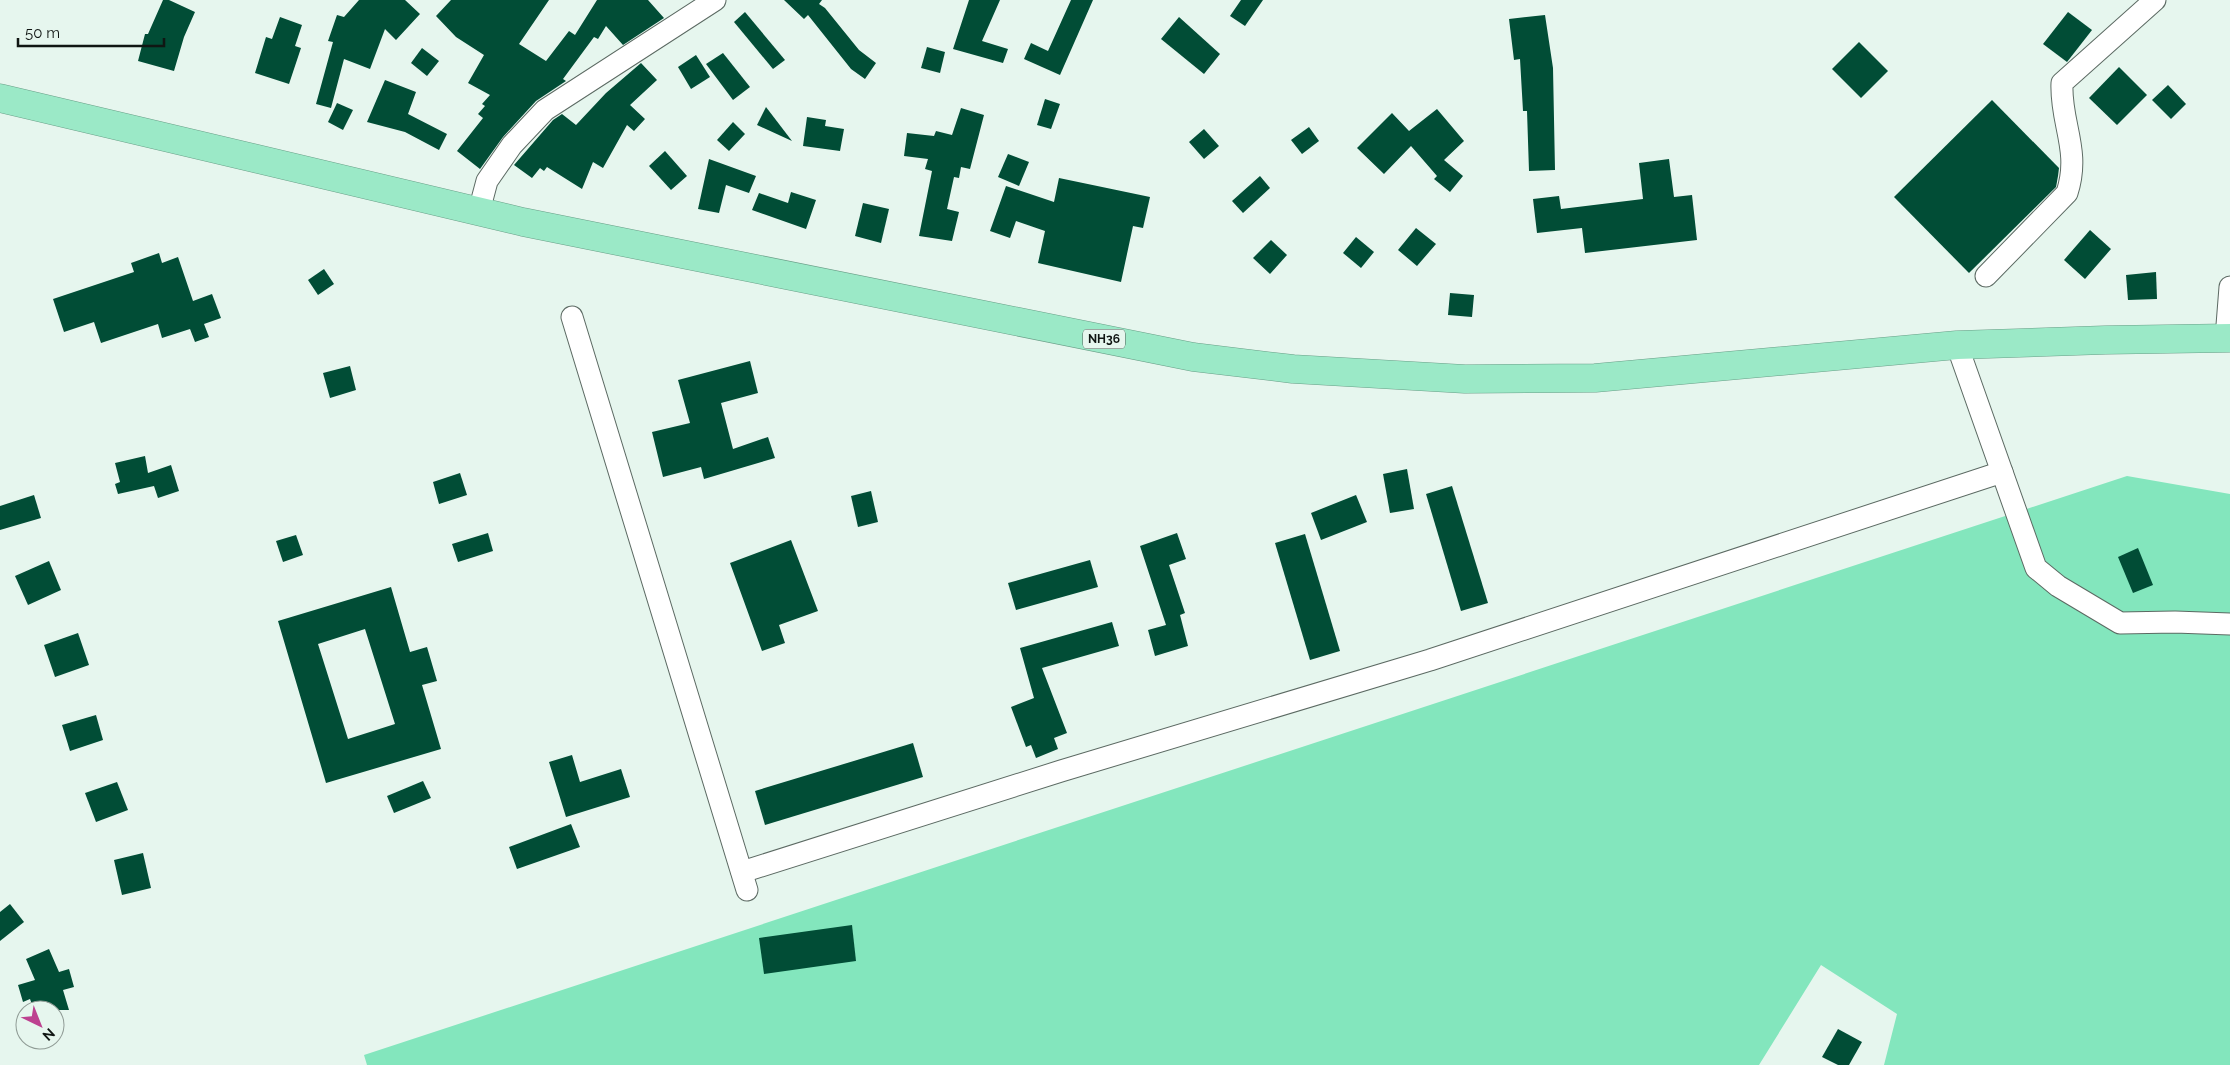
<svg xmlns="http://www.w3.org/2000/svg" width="2230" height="1065" viewBox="0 0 2230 1065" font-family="Raleway,sans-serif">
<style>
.green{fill:#83e6bd}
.building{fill:#014d36;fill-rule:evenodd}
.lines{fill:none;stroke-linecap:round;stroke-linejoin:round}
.minor-casing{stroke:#5c6a63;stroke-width:23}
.highway-casing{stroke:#6a9f88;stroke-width:29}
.minor{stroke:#fff;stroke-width:21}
.highway{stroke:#9be9c7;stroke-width:28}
.labels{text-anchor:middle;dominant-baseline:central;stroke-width:5;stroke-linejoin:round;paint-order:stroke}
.shield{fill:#e6f6ee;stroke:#505955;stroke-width:1}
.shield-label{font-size:12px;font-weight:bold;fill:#101613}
</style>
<rect width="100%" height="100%" fill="#e6f6ee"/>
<polygon class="green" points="2127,476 2230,494 2230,1065 1884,1065 1897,1014 1821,965 1759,1065 367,1065 364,1055"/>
<g class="building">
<polygon points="163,0 169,0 195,12 184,37 174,71 138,61 145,34 148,34"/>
<polygon points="359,0 405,0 420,14 396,40 385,29 370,69 344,59 331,108 316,104 333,42 328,41 337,15 344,17"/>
<polygon points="451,0 549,0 519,44 546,61 569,31 575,35 597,0 648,0 664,18 623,45 606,26 598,39 594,37 563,79 566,81 536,101 503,137 480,169 457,151 483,118 478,114 485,106 482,104 490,95 468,83 484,55 456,37 436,16"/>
<polygon points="784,0 822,0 819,4 825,8 859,50 876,63 865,79 851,69 808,15 804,19"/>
<polygon points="969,0 1000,0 982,41 1008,49 1003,63 953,49"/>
<polygon points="1071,0 1093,0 1060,75 1024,59 1031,43 1048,51"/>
<polygon points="1241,0 1263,0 1245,26 1230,16"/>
<polygon points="745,12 785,60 773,69 734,22"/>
<polygon points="2068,12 2092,30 2067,62 2043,44"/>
<polygon points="1545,15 1553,68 1555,170 1529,171 1527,111 1523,111 1520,59 1514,60 1509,19"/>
<polygon points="280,17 302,25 295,46 301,48 289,84 255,73 266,37 272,39"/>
<polygon points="1179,17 1220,54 1204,74 1161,39"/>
<polygon points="1859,42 1888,71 1861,98 1832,69"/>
<polygon points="927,47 945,52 940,73 921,68"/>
<polygon points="422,48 439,61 427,76 411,63"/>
<polygon points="723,53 750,87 733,100 706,64"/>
<polygon points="696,55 710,77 691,89 678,67"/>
<polygon points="641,63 657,80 630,105 645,119 634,131 627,125 603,168 593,162 582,189 547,167 544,171 540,168 532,178 514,165 553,120 562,114 576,125 606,93"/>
<polygon points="2119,67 2147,95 2117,125 2089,98"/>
<polygon points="385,80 416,92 408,114 447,134 439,150 405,132 367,122"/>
<polygon points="2168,85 2186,104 2171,119 2152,100"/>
<polygon points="1045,99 1060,104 1051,129 1037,125"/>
<polygon points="1992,100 2059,168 2058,176 2056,187 1969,273 1894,197"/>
<polygon points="337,103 353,110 343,130 328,122"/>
<polygon points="766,107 792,141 757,125"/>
<polygon points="961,108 984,115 970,169 961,167 959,178 954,177 947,209 959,212 952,241 919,236 932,171 925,169 928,159 904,156 907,133 934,136 936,131 952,135"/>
<polygon points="1437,109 1464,141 1444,160 1463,176 1450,192 1434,179 1437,176 1411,146 1384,174 1357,148 1392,113 1409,131"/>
<polygon points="807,117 826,120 825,126 844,129 840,151 803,146"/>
<polygon points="733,122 745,134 729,151 717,140"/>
<polygon points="1309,127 1319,141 1302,154 1291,140"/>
<polygon points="1204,129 1219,146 1204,159 1189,142"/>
<polygon points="665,151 687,176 671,190 649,166"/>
<polygon points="1008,154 1029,162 1019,186 998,177"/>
<polygon points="709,159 756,176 749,193 726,185 719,213 698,209"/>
<polygon points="1669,159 1674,197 1692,195 1697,240 1585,253 1582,228 1537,233 1533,199 1559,196 1561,209 1643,199 1639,163"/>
<polygon points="1260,176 1270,188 1243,213 1232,201"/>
<polygon points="1059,178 1150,197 1143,228 1133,226 1121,282 1038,263 1045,231 1016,221 1010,238 990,231 1006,186 1054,202"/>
<polygon points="791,192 816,200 806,229 752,210 759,193 788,203"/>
<polygon points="863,203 889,209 881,243 855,236"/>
<polygon points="1416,228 1436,244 1417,266 1398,250"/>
<polygon points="2090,230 2111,249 2085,279 2064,260"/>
<polygon points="1356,237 1374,252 1361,268 1343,253"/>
<polygon points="1271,240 1287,255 1270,274 1253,258"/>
<polygon points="159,253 162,263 178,257 193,301 212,294 221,318 204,324 209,337 195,342 190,329 162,338 158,324 101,343 94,322 64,332 53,299 134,272 131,263"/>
<polygon points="324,269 334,284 318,295 308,280"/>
<polygon points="2156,272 2157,299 2128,300 2126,275"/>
<polygon points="1450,293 1474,295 1472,317 1448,315"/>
<polygon points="750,361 758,393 721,403 733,449 768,437 775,458 704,479 701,467 663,477 652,432 690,423 678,380"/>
<polygon points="350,366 356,390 330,398 323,373"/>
<polygon points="145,456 148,473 171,465 179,491 158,498 154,486 118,494 115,484 120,482 115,463"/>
<polygon points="1407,469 1414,509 1390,513 1383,474"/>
<polygon points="460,473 467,495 439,504 433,482"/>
<polygon points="1452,486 1488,603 1461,611 1426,494"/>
<polygon points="871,491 878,522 858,527 851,496"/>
<polygon points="34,495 41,518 0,530 0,506"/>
<polygon points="1356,495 1367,522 1321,540 1311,513"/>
<polygon points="488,533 493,551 458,562 452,544"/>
<polygon points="1177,533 1186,559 1169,565 1185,613 1180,615 1188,646 1155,656 1148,630 1166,625 1140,546"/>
<polygon points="1305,534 1340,651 1310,660 1275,543"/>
<polygon points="296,535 303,555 283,562 276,541"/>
<polygon points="791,540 818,611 779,625 785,643 762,651 730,563"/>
<polygon points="2138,548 2153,585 2133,593 2118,557"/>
<polygon points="1090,560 1098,587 1016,610 1008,583"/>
<polygon points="49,561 61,590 28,605 15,576"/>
<path d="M391,587L410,652L427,647L437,681L422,685L441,749L326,783L278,621ZM365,629L395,724L348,739L318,644Z"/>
<polygon points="1112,622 1119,646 1042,668 1067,733 1054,738 1058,749 1036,758 1031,745 1026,747 1011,707 1034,698 1020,648"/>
<polygon points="78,633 89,665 55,677 44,645"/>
<polygon points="96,715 103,740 70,751 62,725"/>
<polygon points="913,743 923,777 765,825 755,791"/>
<polygon points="572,755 580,782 621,769 630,797 566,817 549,762"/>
<polygon points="423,781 431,798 394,813 387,796"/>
<polygon points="117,782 128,810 96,822 85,793"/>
<polygon points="571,824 580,847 517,869 509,847"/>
<polygon points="143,853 151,888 122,895 114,860"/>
<polygon points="10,904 24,922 0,941 0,912"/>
<polygon points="852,925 856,961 764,974 759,938"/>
<polygon points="49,949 59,972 69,969 74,987 63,990 69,1010 34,1010 30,999 23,1002 18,985 35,980 26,959"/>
<polygon points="1838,1029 1862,1042 1849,1065 1838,1065 1822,1057"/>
</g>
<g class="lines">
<g class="minor-casing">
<g id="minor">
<polyline points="479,211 487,181 512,145 545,110 715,0"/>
<path d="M1986,276L2067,193C2081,150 2060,123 2062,83L2155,0"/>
<polyline points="572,317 747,890"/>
<polyline points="2226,338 2230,287"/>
<polyline points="1957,345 2036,568 2058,586 2120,623 2175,622 2230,624"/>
<polyline points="742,872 1061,771 1430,660 2002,472"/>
</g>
</g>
<g class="highway-casing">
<polyline id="highway" points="0,98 523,222 1193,357 1293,369 1465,379 1595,378 1957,345 2105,340 2230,338"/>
</g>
<use href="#minor" class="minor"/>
<use href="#highway" class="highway"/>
</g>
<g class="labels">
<rect class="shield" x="1083" y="329.5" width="42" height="19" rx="4"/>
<g class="shield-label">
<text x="1104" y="339">NH36</text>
</g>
</g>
<g transform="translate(40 1025) rotate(137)"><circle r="24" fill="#e6f6ee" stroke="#909c96"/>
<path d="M0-4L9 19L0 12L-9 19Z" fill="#bd4190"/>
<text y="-8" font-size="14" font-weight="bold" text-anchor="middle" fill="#101613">N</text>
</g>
<path d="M18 38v8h146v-8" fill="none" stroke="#101613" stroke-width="2.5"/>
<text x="25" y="38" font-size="15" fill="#101613" stroke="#e6f6ee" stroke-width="4" paint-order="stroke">50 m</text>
</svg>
